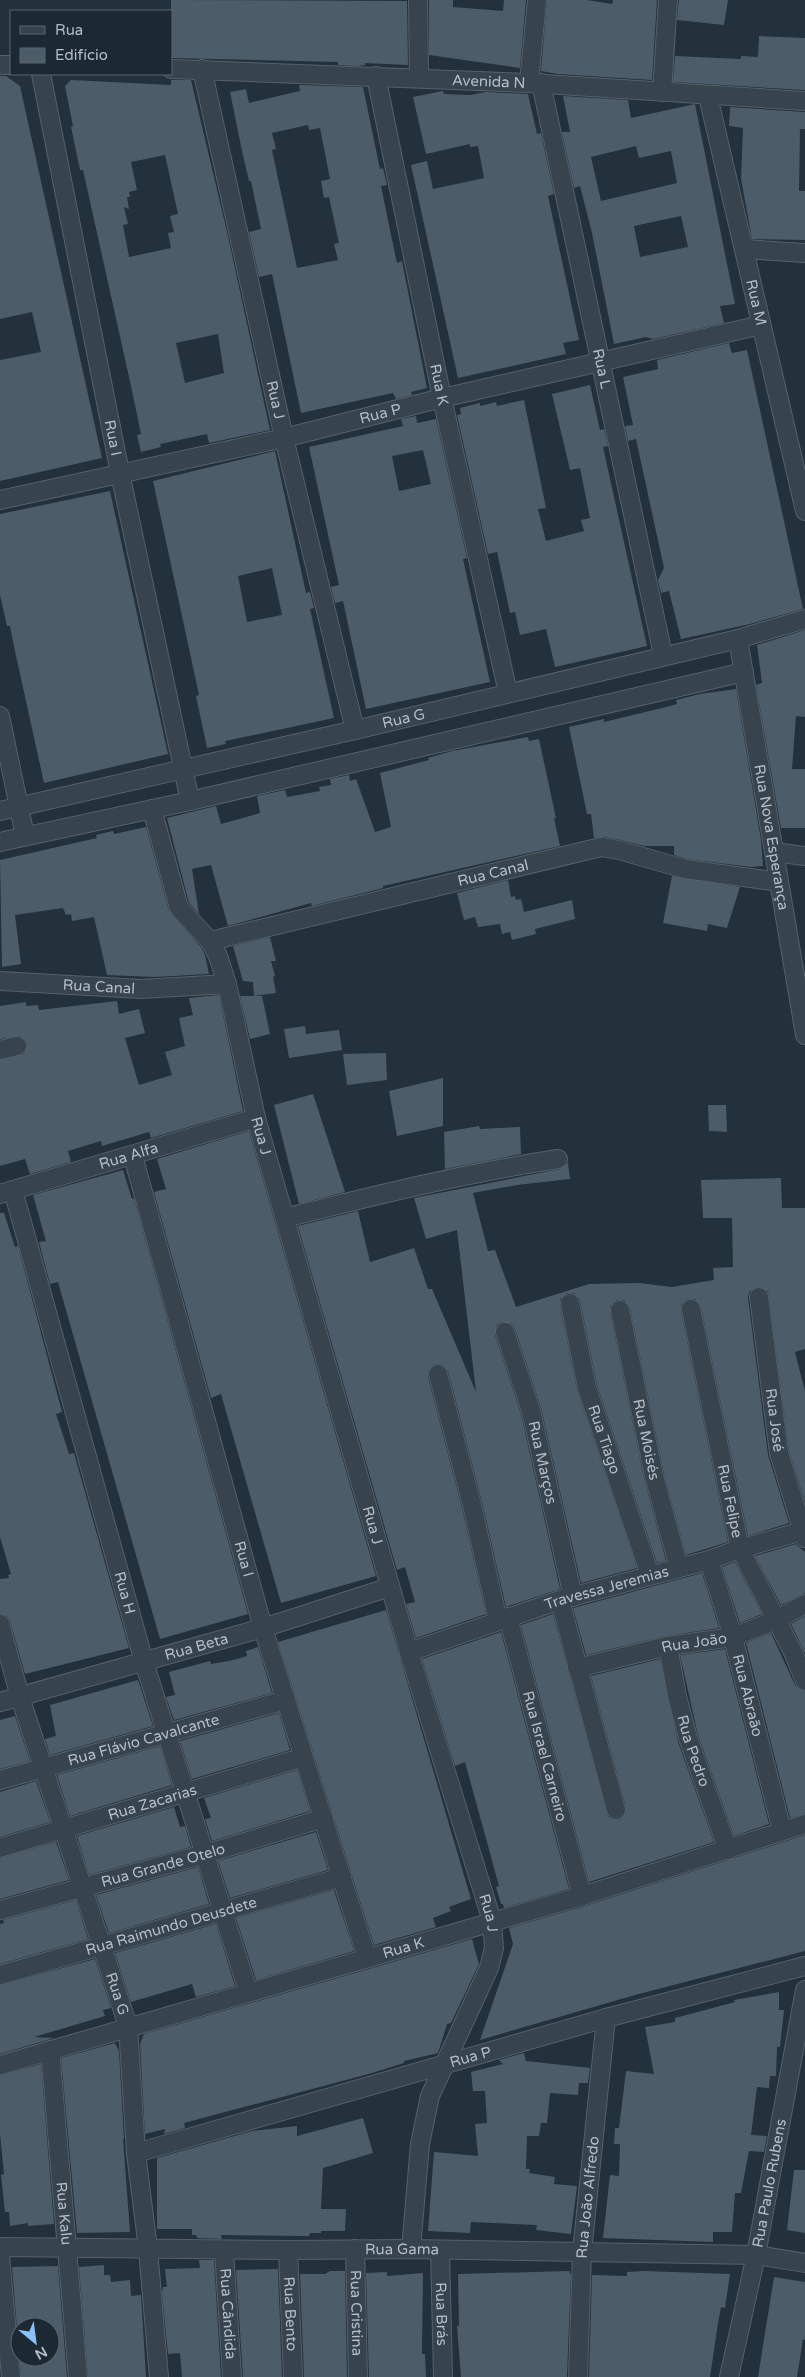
<svg xmlns="http://www.w3.org/2000/svg" width="805" height="2377" viewBox="0 0 805 2377" font-family="'Varela Round',sans-serif">
<style>
.building{fill:#4c5c68;fill-rule:evenodd}
.lines{fill:none;stroke-linecap:round;stroke-linejoin:round}
.street-casing{stroke:#55616b;stroke-width:20}
.street{stroke:#37434d;stroke-width:18}
.labels{text-anchor:middle;dominant-baseline:central;stroke-width:4;stroke-linejoin:round;paint-order:stroke}
.street-label{font-size:15px;fill:#b3bec8;stroke:#1c2832}
</style>
<rect width="100%" height="100%" fill="#23313d"/>
<g class="building">
<polygon points="171,0 407,1 408,65 365,63 365,65 358,66 338,65 338,62 171,58"/>
<polygon points="429,0 453,0 453,7 503,11 504,0 526,0 520,68 429,55"/>
<polygon points="547,0 587,0 612,4 613,0 657,0 652,80 558,74 541,71"/>
<polygon points="679,0 728,0 724,25 677,20"/>
<polygon points="759,36 805,38 805,90 673,82 675,56 741,59 741,56 758,57"/>
<polygon points="0,76 6,76 20,86 102,458 0,481 0,360 41,352 32,312 0,319"/>
<path d="M71,80L171,85V80H191L228,236L270,430L209,443L207,434L160,444L161,447L141,452L137,435L141,434L131,386L83,170H80L71,127L73,126L65,86ZM165,155L178,214L170,216L174,232L168,233L171,248L129,257L123,225L128,224L124,207L129,209L127,197H130L129,192L137,190L131,162ZM218,334L224,373L185,383L176,343Z"/>
<path d="M299,85L363,87L380,169L383,168L387,185L381,186L390,230L397,263L402,261L427,388L411,392L412,395L396,399L393,393L301,413L272,274L259,277L249,232L261,229L251,181H249L242,151L230,92L246,89L249,103L300,91ZM308,125L309,130L320,128L330,179L321,181L324,198L329,197L339,243L334,244L338,260L297,268L272,150L276,149L272,133Z"/>
<polygon points="443,91 444,94 470,95 486,92 528,94 537,134 541,133 554,194 548,196 579,340 563,343 566,354 458,378 411,165 427,161 433,189 484,178 478,146 470,147 470,144 426,154 413,97"/>
<path d="M563,96L628,100L631,118L695,104L735,304L720,306L724,323L653,339L646,337L614,344L592,233L580,186L574,188L562,132H570ZM636,146L639,158L671,151L677,183L601,201L591,157ZM681,216L688,247L640,257L634,226Z"/>
<polygon points="730,107 805,112 805,129 800,129 799,191 805,191 805,240 752,239 741,179 743,128 729,126"/>
<polygon points="729,343 732,353 747,350 803,609 750,624 681,639 669,591 661,593 658,580 664,568 636,439 628,441 625,426 633,425 623,377 658,369 657,360"/>
<polygon points="590,385 600,430 604,429 608,446 603,447 647,646 555,667 546,629 520,635 515,612 510,613 497,552 488,554 457,415 461,414 460,408 480,403 480,406 496,402 497,406 524,400 546,508 538,509 546,541 584,531 581,520 590,518 580,468 570,470 552,394"/>
<path d="M416,416L417,423L436,419L467,558L463,559L490,682L366,709L343,601L335,603L331,587L339,585L309,447L403,426L401,419ZM423,450L431,484L399,491L392,456Z"/>
<path d="M275,451L306,593L310,592L314,608L310,609L334,718L225,741L226,744L207,748L196,696L199,695L153,481ZM272,568L282,615L247,622L238,576Z"/>
<polygon points="110,491 168,754 44,783 13,642 10,626 7,626 0,595 0,514"/>
<polygon points="805,630 805,717 796,716 792,769 805,769 805,828 781,828 756,685 762,683 757,645"/>
<polygon points="736,689 761,840 763,866 751,867 687,859 674,855 674,846 644,846 621,840 603,837 594,838 591,814 587,814 569,727 604,719 604,722 662,708 677,704 676,700 700,694"/>
<polygon points="528,737 529,741 539,739 556,818 554,818 560,846 383,886 383,888 312,906 311,903 228,926 211,865 192,869 199,914 189,903 167,818 216,806 221,824 260,813 257,796 285,790 287,797 320,791 319,787 331,785 330,779 349,775 350,781 356,779 375,832 391,827 380,773 429,760 428,758 452,751"/>
<polygon points="146,827 169,911 201,947 205,955 209,974 154,977 107,975 94,917 72,921 71,914 66,915 63,908 15,915 21,964 2,967 0,860 97,838 96,835 113,831 114,834"/>
<polygon points="672,876 740,887 727,928 708,924 707,931 663,923"/>
<polygon points="508,880 511,897 515,896 516,900 521,899 524,912 572,900 575,919 535,929 536,934 512,940 510,932 502,934 500,924 478,927 475,917 464,920 457,893"/>
<polygon points="270,937 276,961 271,961 275,976 273,977 276,993 254,996 253,982 243,981 233,946"/>
<polygon points="219,995 243,1111 151,1138 149,1132 102,1146 101,1141 68,1151 71,1162 30,1174 25,1159 0,1166 0,1060 24,1054 27,1044 20,1036 0,1039 0,1006 26,1002 26,1006 38,1005 39,1010 117,1001 119,1014 139,1009 145,1033 125,1038 139,1085 172,1075 165,1052 185,1046 179,1018 193,1015 189,998"/>
<polygon points="240,996 262,996 270,1034 250,1039"/>
<polygon points="305,1026 306,1034 339,1030 342,1050 289,1058 284,1029"/>
<polygon points="386,1053 387,1080 347,1085 343,1054"/>
<polygon points="443,1078 443,1126 397,1136 389,1091"/>
<polygon points="313,1094 345,1192 299,1204 274,1105"/>
<polygon points="708,1105 726,1105 727,1132 709,1131"/>
<polygon points="479,1126 480,1129 520,1127 521,1154 445,1169 444,1132"/>
<polygon points="249,1131 376,1576 281,1603 221,1394 211,1398 154,1192 166,1189 157,1159"/>
<polygon points="568,1163 570,1179 517,1185 473,1193 488,1251 495,1250 516,1307 589,1284 639,1283 672,1287 714,1280 713,1268 733,1267 732,1218 703,1218 701,1180 781,1178 782,1208 805,1208 805,1349 795,1352 805,1391 805,1502 789,1451 768,1291 757,1287 749,1292 748,1298 768,1455 789,1523 748,1536 701,1307 695,1299 688,1299 681,1305 681,1311 728,1542 686,1555 664,1474 630,1308 624,1300 617,1300 610,1306 610,1312 644,1478 666,1561 657,1563 597,1385 580,1300 574,1293 567,1293 560,1299 560,1305 577,1390 637,1568 581,1583 541,1408 515,1329 512,1324 502,1322 497,1325 495,1335 521,1414 560,1589 506,1607 482,1502 448,1371 441,1364 435,1364 428,1371 428,1377 462,1508 486,1614 416,1638 406,1604 415,1602 405,1567 397,1570 298,1226 358,1211 370,1262 414,1248 428,1289 432,1289 476,1392 457,1230 426,1239 414,1198 560,1169"/>
<polygon points="123,1170 132,1199 134,1198 248,1614 160,1639 58,1282 50,1284 39,1242 46,1241 33,1195"/>
<polygon points="0,1213 4,1213 15,1247 18,1246 62,1412 56,1414 69,1454 74,1453 129,1648 25,1674 10,1621 7,1616 0,1614 0,1579 9,1578 8,1575 11,1574 0,1537"/>
<polygon points="796,1544 805,1552 805,1593 781,1605 755,1556"/>
<polygon points="735,1562 762,1614 740,1623 722,1567"/>
<polygon points="702,1573 719,1628 666,1636 586,1655 573,1608"/>
<polygon points="386,1610 471,1899 449,1907 451,1911 433,1918 436,1927 374,1945 278,1642"/>
<polygon points="553,1614 608,1817 619,1820 626,1813 626,1808 591,1676 660,1659 678,1742 714,1842 589,1882 521,1625"/>
<polygon points="805,1616 805,1653 791,1624"/>
<polygon points="501,1632 569,1889 504,1908 503,1904 501,1904 496,1887 499,1886 465,1762 455,1766 422,1659"/>
<polygon points="771,1633 795,1685 805,1691 805,1814 790,1818 746,1643"/>
<polygon points="258,1647 272,1693 174,1720 166,1697 175,1695 169,1672 210,1661 211,1664 229,1661 247,1656 246,1651"/>
<polygon points="725,1649 769,1824 734,1836 698,1735 680,1655"/>
<polygon points="138,1680 153,1726 50,1755 45,1739 56,1736 50,1705"/>
<polygon points="279,1713 290,1750 192,1779 180,1741"/>
<polygon points="15,1716 30,1761 0,1769 0,1720"/>
<polygon points="160,1746 172,1785 70,1816 57,1775"/>
<polygon points="297,1770 310,1811 212,1841 205,1819 211,1818 204,1798"/>
<polygon points="36,1781 50,1822 0,1837 0,1792"/>
<polygon points="174,1807 180,1827 185,1826 191,1847 89,1875 77,1836"/>
<polygon points="316,1832 328,1870 230,1898 218,1861"/>
<polygon points="805,1835 805,1951 635,1995 480,2040 513,1944 509,1928 585,1906"/>
<polygon points="56,1842 69,1880 0,1899 0,1858"/>
<polygon points="198,1867 209,1904 109,1933 96,1895"/>
<polygon points="334,1890 354,1951 256,1980 236,1918"/>
<polygon points="76,1900 88,1939 0,1964 0,1924 4,1923 3,1920"/>
<polygon points="216,1924 235,1986 196,1997 192,1984 131,2002 115,1953"/>
<polygon points="472,1939 479,1964 451,2023 447,2024 438,2053 404,2061 404,2063 372,2073 184,2123 185,2128 164,2134 165,2129 145,2134 140,2044 144,2034"/>
<polygon points="95,1959 111,2008 103,2010 105,2016 34,2037 54,2038 0,2054 0,1985"/>
<polygon points="779,1992 779,2010 784,2010 780,2047 777,2047 776,2076 770,2076 769,2088 757,2087 751,2135 767,2136 764,2152 749,2151 741,2193 735,2193 732,2232 713,2232 713,2242 603,2238 610,2175 619,2176 620,2144 614,2144 615,2128 619,2128 626,2071 654,2074 645,2027 675,2022 675,2018 735,2002 734,2000"/>
<polygon points="115,2043 119,2051 124,2139 123,2139 130,2232 77,2233 61,2058"/>
<polygon points="524,2053 526,2061 590,2068 588,2083 579,2083 578,2095 550,2093 547,2123 541,2123 539,2136 527,2136 526,2169 530,2169 529,2173 555,2177 554,2184 577,2186 571,2234 536,2230 537,2225 471,2222 470,2233 428,2231 434,2152 478,2156 475,2124 487,2123 485,2091 473,2091 471,2072 503,2064 499,2060"/>
<polygon points="41,2064 54,2224 28,2226 28,2223 10,2226 9,2212 5,2212 1,2175 4,2174 0,2134 0,2075"/>
<polygon points="363,2118 373,2153 323,2168 321,2209 346,2209 345,2231 321,2231 321,2233 310,2233 309,2236 221,2235 222,2239 197,2238 196,2235 192,2235 192,2229 157,2229 157,2158 252,2131 297,2126 297,2136"/>
<polygon points="794,2170 805,2170 805,2233 787,2230"/>
<polygon points="199,2260 214,2260 221,2377 182,2377 180,2353 168,2354 162,2293 163,2287 167,2287 165,2269 200,2268"/>
<polygon points="104,2265 104,2275 110,2275 111,2282 130,2280 131,2296 141,2295 146,2377 88,2377 79,2267"/>
<path d="M58,2266L67,2377H21L12,2267ZM20,2327H50V2357H20Z"/>
<polygon points="278,2269 282,2377 243,2377 236,2270"/>
<polygon points="330,2271 345,2271 347,2377 304,2377 300,2274 325,2274"/>
<polygon points="569,2271 571,2275 567,2377 461,2377 457,2326 459,2326 458,2274"/>
<polygon points="644,2271 730,2274 725,2308 721,2307 718,2323 710,2377 589,2377 592,2275 627,2276 627,2272"/>
<polygon points="387,2272 387,2276 423,2273 422,2354 425,2354 426,2377 369,2377 366,2273"/>
<polygon points="774,2277 805,2282 805,2340 803,2339 797,2377 758,2377"/>
</g>
<g class="lines">
<g class="street-casing">
<g id="street">
<polyline points="418,0 419,78"/>
<polyline points="0,65 11,65"/>
<path id="s1" d="M171,69L529,83L805,101"/>
<path id="s2" d="M202,69L284,438L355,730"/>
<path id="s3" d="M41,74L120,473L190,801"/>
<path id="s4" d="M376,76L442,398L508,693"/>
<polyline points="529,83 537,0"/>
<path id="s5" d="M541,83L663,655"/>
<polyline points="662,92 668,0"/>
<path id="s6" d="M708,96L805,511"/>
<polyline points="744,249 805,253"/>
<path id="s7" d="M0,500L284,438L442,398L761,325"/>
<path id="s8" d="M738,639L805,1035"/>
<polyline points="0,716 25,836"/>
<path id="s9" d="M152,809L179,908L210,941L218,956L227,984L256,1118L409,1652L492,1921L494,1948L489,1968L430,2096L420,2144L411,2249"/>
<path id="s10" d="M0,811L355,730L738,639L805,619"/>
<polyline points="0,842 190,801 744,672"/>
<polyline points="774,852 805,856"/>
<path id="s11" d="M210,941L601,847L619,850L685,869L779,882"/>
<path id="s12" d="M0,981L141,989L227,984"/>
<polyline points="0,1050 17,1046"/>
<path id="s13" d="M133,1156L263,1628L367,1958"/>
<path id="s14" d="M13,1190L144,1662L248,1991"/>
<path id="s15" d="M0,1194L256,1118"/>
<path d="M285,1218C376,1195 466,1173 558,1159"/>
<path id="s16" d="M759,1297L779,1453L805,1538"/>
<path id="s17" d="M570,1303L587,1388L650,1575"/>
<path id="s18" d="M691,1309L740,1549L793,1652L805,1681"/>
<path id="s19" d="M620,1310L654,1476L679,1568"/>
<path id="s20" d="M505,1332L531,1411L573,1597"/>
<polyline points="438,1374 472,1505 498,1621"/>
<path id="s21" d="M709,1560L733,1637L782,1831"/>
<polyline points="560,1600 616,1810"/>
<path id="s22" d="M508,1617L582,1896"/>
<path id="s23" d="M0,1624L20,1697L128,2026L136,2153L148,2249L159,2377"/>
<path id="s24" d="M668,1646L677,1696L688,1738L728,1850"/>
<path id="s25" d="M409,1652L560,1600L709,1560L740,1549L805,1530"/>
<path id="s26" d="M577,1668L668,1646L733,1637L776,1620L805,1604"/>
<path id="s27" d="M0,1702L263,1628L390,1587"/>
<path id="s28" d="M0,1780L286,1700"/>
<path id="s29" d="M0,1848L304,1757"/>
<path id="s30" d="M0,1910L205,1854L324,1818"/>
<path id="s31" d="M0,1975L342,1877"/>
<path id="s32" d="M50,2050L78,2377"/>
<path id="s33" d="M0,2065L582,1896L805,1824"/>
<path id="s34" d="M136,2153L606,2018L805,1966"/>
<path id="s35" d="M0,2247L288,2250L411,2249L756,2255L805,2263"/>
<path id="s36" d="M355,2249L358,2377"/>
<path id="s37" d="M224,2250L232,2377"/>
<path id="s38" d="M288,2250L293,2377"/>
<path id="s39" d="M440,2250L443,2377"/>
<polyline points="0,2256 11,2377"/>
<path id="s40" d="M578,2377L582,2252L606,2018"/>
<path id="s41" d="M729,2377L756,2255L805,1990"/>
</g>
</g>
<use href="#street" class="street"/>
</g>
<g class="labels">
<g class="street-label">
<text stroke="none"><textPath href="#s1" startOffset="318">Avenida N</textPath></text>
<text stroke="none"><textPath href="#s6" startOffset="212">Rua M</textPath></text>
<text stroke="none"><textPath href="#s5" startOffset="292">Rua L</textPath></text>
<text stroke="none"><textPath href="#s4" startOffset="315">Rua K</textPath></text>
<text stroke="none"><textPath href="#s2" startOffset="339">Rua J</textPath></text>
<text stroke="none"><textPath href="#s7" startOffset="390">Rua P</textPath></text>
<text stroke="none"><textPath href="#s3" startOffset="371">Rua I</textPath></text>
<text stroke="none"><textPath href="#s10" startOffset="414">Rua G</textPath></text>
<text stroke="none"><textPath href="#s8" startOffset="201">Rua Nova Esperança</textPath></text>
<text stroke="none"><textPath href="#s11" startOffset="291">Rua Canal</textPath></text>
<text stroke="none"><textPath href="#s12" startOffset="99">Rua Canal</textPath></text>
<text stroke="none"><textPath href="#s9" startOffset="350">Rua J</textPath></text>
<text stroke="none"><textPath href="#s15" startOffset="134">Rua Alfa</textPath></text>
<text stroke="none"><textPath href="#s16" startOffset="124">Rua José</textPath></text>
<text stroke="none"><textPath href="#s17" startOffset="141">Rua Tiago</textPath></text>
<text stroke="none"><textPath href="#s19" startOffset="132">Rua Moisés</textPath></text>
<text stroke="none"><textPath href="#s20" startOffset="136">Rua Marços</textPath></text>
<text stroke="none"><textPath href="#s18" startOffset="196">Rua Felipe</textPath></text>
<text stroke="none"><textPath href="#s9" startOffset="755">Rua J</textPath></text>
<text stroke="none"><textPath href="#s13" startOffset="418">Rua I</textPath></text>
<text stroke="none"><textPath href="#s25" startOffset="208">Travessa Jeremias</textPath></text>
<text stroke="none"><textPath href="#s14" startOffset="418">Rua H</textPath></text>
<text stroke="none"><textPath href="#s26" startOffset="120">Rua João</textPath></text>
<text stroke="none"><textPath href="#s27" startOffset="204">Rua Beta</textPath></text>
<text stroke="none"><textPath href="#s21" startOffset="141">Rua Abraão</textPath></text>
<text stroke="none"><textPath href="#s28" startOffset="149">Rua Flávio Cavalcante</textPath></text>
<text stroke="none"><textPath href="#s24" startOffset="108">Rua Pedro</textPath></text>
<text stroke="none"><textPath href="#s22" startOffset="144">Rua Israel Carneiro</textPath></text>
<text stroke="none"><textPath href="#s29" startOffset="159">Rua Zacarias</textPath></text>
<text stroke="none"><textPath href="#s30" startOffset="169">Rua Grande Otelo</textPath></text>
<text stroke="none"><textPath href="#s9" startOffset="1160">Rua J</textPath></text>
<text stroke="none"><textPath href="#s31" startOffset="178">Rua Raimundo Deusdete</textPath></text>
<text stroke="none"><textPath href="#s33" startOffset="420">Rua K</textPath></text>
<text stroke="none"><textPath href="#s23" startOffset="388">Rua G</textPath></text>
<text stroke="none"><textPath href="#s34" startOffset="348">Rua P</textPath></text>
<text stroke="none"><textPath href="#s41" startOffset="198">Rua Paulo Rubens</textPath></text>
<text stroke="none"><textPath href="#s40" startOffset="180">Rua João Alfredo</textPath></text>
<text stroke="none"><textPath href="#s32" startOffset="164">Rua Kalu</textPath></text>
<text stroke="none"><textPath href="#s35" startOffset="402">Rua Gama</textPath></text>
<text stroke="none"><textPath href="#s36" startOffset="64">Rua Cristina</textPath></text>
<text stroke="none"><textPath href="#s37" startOffset="64">Rua Cândida</textPath></text>
<text stroke="none"><textPath href="#s38" startOffset="64">Rua Bento</textPath></text>
<text stroke="none"><textPath href="#s39" startOffset="64">Rua Brás</textPath></text>
</g>
</g>
<rect x="10" y="10" width="162" height="65" fill="#1c2832" stroke="#58646e"/>
<rect x="20" y="26" width="25" height="8" fill="#37434d" stroke="#58646e"/>
<text x="55" y="35" font-size="15" fill="#b3bec8">Rua</text>
<rect x="20" y="48" width="25" height="15" fill="#4c5c68" stroke="#58646e"/>
<text x="55" y="60" font-size="15" fill="#b3bec8">Edifício</text>
<g transform="translate(35 2342) rotate(151)"><circle r="24" fill="#1c2832" stroke="#58646e"/>
<path d="M0-4L9 19L0 12L-9 19Z" fill="#88c1f8"/>
<text y="-8" font-size="14" font-weight="bold" text-anchor="middle" fill="#b3bec8">N</text>
</g>
</svg>
